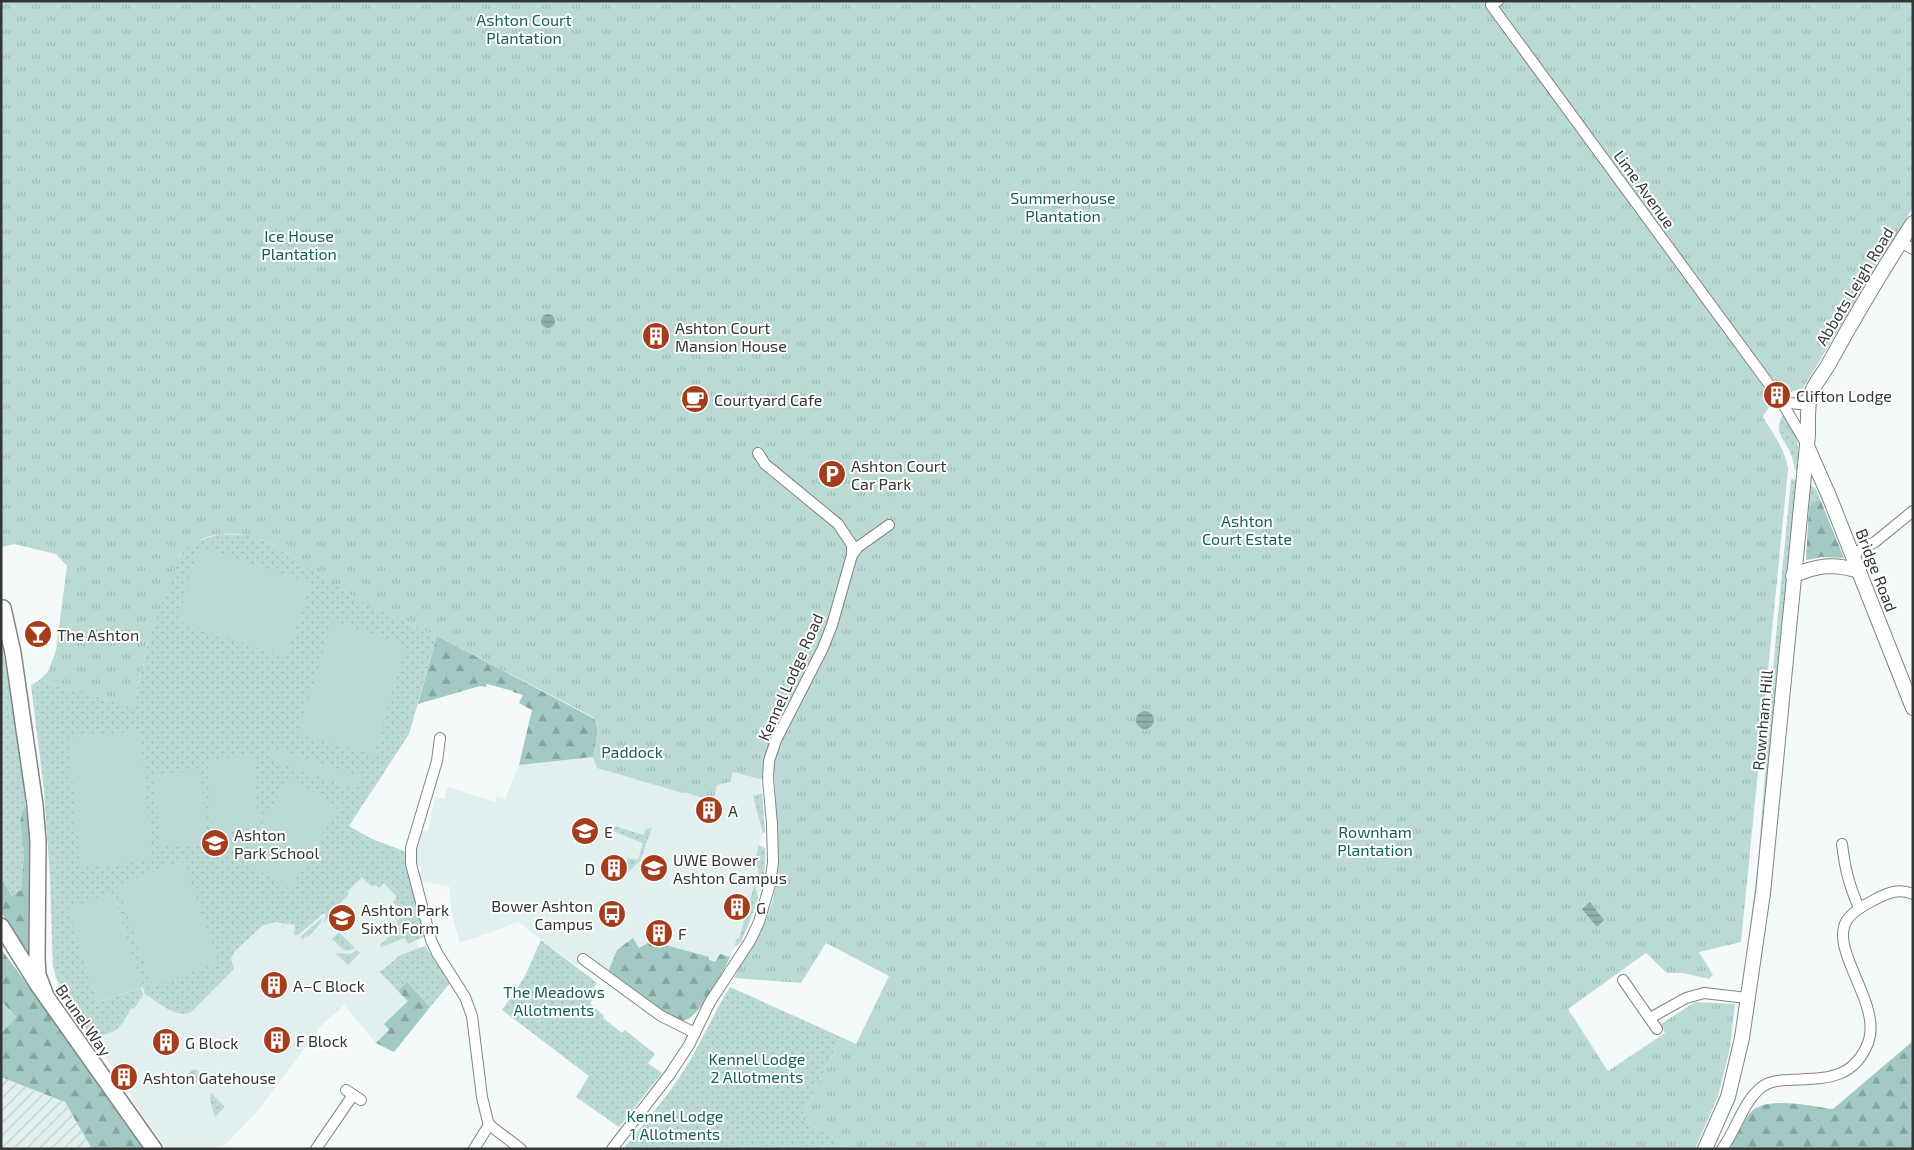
<svg xmlns="http://www.w3.org/2000/svg" width="1914" height="1150" viewBox="0 0 1914 1150" font-family="'Exo 2',sans-serif">
<style>
.built{fill:#e1f0ee}
.industrial{fill:url(#industrial-furrows)}
.grass{fill:url(#grass-dots)}
.forest{fill:url(#forest-firs)}
.park{fill:url(#park-tufts)}
.pitch{fill:#bbdad6}
.water{fill:url(#water-rules)}
.lines{fill:none;stroke-linecap:round;stroke-linejoin:round}
.minor-casing{stroke:#808584;stroke-width:12}
.major-casing{stroke:#808584;stroke-width:16}
.highway-casing{stroke:#808584;stroke-width:18}
.minor{stroke:#fff;stroke-width:10}
.major{stroke:#fff;stroke-width:14}
.highway{stroke:#fff;stroke-width:15}
.labels{text-anchor:middle;dominant-baseline:central;stroke-width:4;stroke-linejoin:round;paint-order:stroke}
.park-label{font-size:16px;fill:#12615b;stroke:#fff}
.street-label{font-size:16px;fill:#343636;stroke:#fff}
.poi-label{font-size:16px;fill:#343636;stroke:#fff;text-anchor:start}
</style>
<defs>
<pattern id="industrial-furrows" width="10" height="10" patternUnits="userSpaceOnUse" patternTransform="scale(1.25)"><rect width="10" height="10" fill="#e1f0ee"/><path d="M-1 1l2-2M0 10L10 0M9 11l2-2" fill="none" stroke="#c2cecd"/></pattern>
<pattern id="grass-dots" width="8" height="8" patternUnits="userSpaceOnUse" patternTransform="scale(1.25)"><rect width="8" height="8" fill="#bbdad6"/><path d="M2 2h.1M6 6h.1" fill="none" stroke="#a1bcb8" stroke-width="1.8" stroke-linecap="round"/></pattern>
<pattern id="forest-firs" width="22" height="20" patternUnits="userSpaceOnUse" patternTransform="scale(1.25)"><rect width="22" height="20" fill="#a2c9c4"/><path d="M5 1l3.5 6h-7zM16 11l3.5 6h-7z" fill="#85a4a0"/></pattern>
<pattern id="park-tufts" width="24" height="20" patternUnits="userSpaceOnUse" patternTransform="scale(1.25)"><rect width="24" height="20" fill="#bbdad6"/><path d="M3 7l-1-3M5 7V3M7 7l1-3M15 17l-1-3M17 17v-4M19 17l1-3" fill="none" stroke="#a1bcb8"/></pattern>
<pattern id="water-rules" width="6" height="5" patternUnits="userSpaceOnUse" patternTransform="scale(1.25)"><rect width="6" height="5" fill="#8cb2ae"/><path d="M0 2.5h6" fill="none" stroke="#73928e"/></pattern>
</defs>
<rect width="100%" height="100%" fill="#f4f9f9"/>
<g class="built">
<polygon points="38,681 418,704 409,734 349,826 372,839 404,851 424,938 417,941 417,944 419,948 425,946 450,983 394,1052 376,1043 344,1005 320,1027 256,1113 223,1147 223,1145 211,1149 167,1149 133,1102 130,1094 91,1037 56,979 52,957 50,877 44,790 31,685"/>
<polygon points="598,731 765,778 760,778 765,832 763,833 759,845 765,848 764,873 752,918 741,942 735,947 719,978 696,1013 686,1020 681,1021 648,1003 586,955 577,966 518,922 460,943 452,915 449,886 419,881 422,867 414,865 415,841 419,830 428,831 435,797 444,799 448,787 495,802 497,796 505,799 519,765 593,757"/>
</g>
<polygon class="industrial" points="1,1077 65,1102 92,1149 1,1149"/>
<g class="grass">
<path d="M1784,413C1800,440 1799,441 1797,472C1793,467 1794,463 1792,457C1786,438 1771,435 1784,413Z"/>
<polygon points="1791,479 1797,480 1752,939 1743,987 1758,863 1775,646"/>
<polygon points="1809,484 1816,489 1820,499 1809,506"/>
<path d="M220,534L249,535L268,542L368,605L437,636L409,734L349,826L372,839L404,851L425,931V936L408,944L405,938L381,947L380,945L400,927L396,922L403,914L393,902L397,897L384,883L379,888L375,885L372,887L362,877L347,892L349,894L337,906L338,907L323,923L326,916L324,913L298,935H294L295,925L275,922L262,926L234,952L231,959L234,969L191,1012C176,1019 158,1002 145,994L113,894L69,909L98,1002L141,988L143,995L134,1009L132,1008C117,1032 119,1032 91,1037L60,988L53,967L50,877L44,790L31,685L38,681L133,706L148,641L176,562L186,547L194,542Z"/>
<polygon points="1,637 26,789 25,803 20,821 24,853 21,890 13,897 1,878"/>
<polygon points="762,793 765,832 763,833 753,796"/>
<polygon points="614,826 644,835 645,829 652,828 640,861 624,876 623,875 628,858 638,860 643,843 613,831"/>
<path d="M759,845L765,848C766,863 764,878 760,892L758,867H753Z"/>
<polygon points="755,883 758,899 741,942 735,947 736,939 739,939"/>
<polygon points="323,917 319,925 308,937 306,935 303,940 300,937"/>
<polygon points="344,927 345,928 340,933 355,948 348,951 344,950 332,939"/>
<polygon points="541,940 597,983 591,991 596,995 590,1003 604,1016 603,1018 622,1033 625,1030 655,1054 648,1063 662,1073 619,1127 576,1097 589,1076 502,1010 524,978"/>
<polygon points="425,946 450,983 430,1007 407,982 398,991 379,971 383,970 400,955"/>
<polygon points="357,950 360,953 348,965 335,953 351,954"/>
<path d="M730,987L841,1037L801,1119L852,1149H623C646,1121 670,1094 689,1062C703,1038 715,1011 730,987Z"/>
<path d="M192,1070C199,1069 201,1074 203,1080L201,1083L190,1080L188,1074Z"/>
<polygon points="211,1093 225,1107 215,1117 210,1100"/>
</g>
<g class="forest">
<polygon points="1820,499 1844,558 1822,557 1806,560 1809,506"/>
<polygon points="437,636 595,719 598,731 593,757 519,765 532,710 519,703 523,695 513,692 513,691 487,684 486,687 480,686 418,704"/>
<polygon points="25,803 33,851 30,957 1,912 1,878 12,896 21,890 24,853 20,821"/>
<path d="M633,938L639,948L651,941L709,957V960L715,962L720,954L730,957C723,972 701,1014 686,1020C671,1026 621,982 608,972L617,950Z"/>
<polygon points="1,949 149,1149 92,1149 65,1102 1,1077 1,1033 16,1017 1,1001"/>
<polygon points="407,982 430,1007 394,1052 376,1043 389,1030 384,1024 408,1001 398,991"/>
<path d="M1913,1041V1149H1729C1736,1137 1742,1122 1751,1112C1766,1095 1814,1107 1833,1109Z"/>
</g>
<path class="park" d="M1,1H1913V207L1803,388C1787,392 1770,402 1763,417C1773,434 1786,450 1788,470L1741,942L1699,952L1713,975L1709,979L1683,973H1667L1646,953L1568,1009L1608,1071L1665,1033L1661,1024L1695,1002L1735,1004L1730,1048L1718,1096L1695,1149H852L801,1119L841,1037L856,1044L889,976L826,943L801,983L734,978C748,952 768,924 774,895C782,855 775,805 774,764L765,762V778L760,779L733,772L730,782L717,785L713,801L684,792L683,793L597,768L593,757L598,731L595,718L437,636L367,605L268,542C240,529 200,530 180,555L148,641L133,706L38,681L48,672L56,650L67,566L56,554L14,544L1,547Z"/>
<g class="pitch">
<polygon points="200,548 310,583 286,657 177,621"/>
<polygon points="332,622 406,645 373,755 299,733"/>
<polygon points="140,731 152,860 81,867 68,738"/>
<polygon points="273,749 361,777 357,788 269,760"/>
<polygon points="253,755 259,827 213,831 207,760"/>
<polygon points="200,771 207,842 161,847 154,775"/>
<polygon points="289,778 338,807 290,889 241,860"/>
<polygon points="183,861 219,963 153,986 117,885"/>
<polygon points="113,894 143,987 98,1002 68,908"/>
<polygon points="1,1001 16,1017 1,1033"/>
</g>
<g class="water">
<circle cx="548" cy="321" r="7"/>
<circle cx="1145" cy="720" r="9"/>
<polygon points="1590,902 1604,920 1597,927 1582,909"/>
</g>
<g class="lines">
<g class="minor-casing">
<g id="minor">
<polyline points="1498,1 1491,5 1774,391"/>
<polyline points="1900,242 1913,249"/>
<polyline points="1780,399 1807,445"/>
<polyline points="1782,402 1799,404 1811,396"/>
<polyline points="1853,554 1875,542 1913,511"/>
<polyline points="852,555 858,547 889,525"/>
<polyline points="440,738 437,761 411,848 411,864 431,940 437,953 465,997 472,1016 482,1097 488,1122 492,1127 521,1149"/>
<path d="M1842,844C1845,869 1849,885 1859,908"/>
<polyline points="583,959 661,1016 695,1033"/>
<polyline points="1623,980 1657,1029"/>
<polyline points="1650,1018 1686,998 1704,993 1747,998"/>
<polyline points="346,1090 361,1100"/>
<polyline points="316,1149 353,1095"/>
<polyline points="474,1149 489,1125"/>
<polyline points="612,1149 670,1074 689,1045 710,1002 750,941 759,922 770,884 773,862 772,824 768,779 769,761 776,740 823,648 832,625 852,555 852,545 838,524 765,464 758,453"/>
<path d="M1722,1149C1737,1129 1743,1101 1763,1086C1771,1081 1780,1080 1789,1080C1823,1078 1853,1081 1868,1043C1883,1004 1828,950 1847,920C1853,911 1864,905 1874,900C1887,893 1898,888 1913,894"/>
</g>
</g>
<g class="major-casing">
<g id="major">
<polyline points="1807,446 1829,496 1913,708"/>
<path d="M1793,576C1817,565 1834,563 1859,571"/>
<path d="M1705,1149L1728,1097L1742,1038L1763,893L1808,435C1808,422 1807,410 1810,397C1813,385 1821,377 1827,367C1854,318 1882,270 1913,223"/>
</g>
</g>
<g class="highway-casing">
<g id="highway">
<polyline points="3,608 13,653 35,805 38,841 37,958 38,975 46,996"/>
<polyline points="1,926 38,985 154,1149"/>
</g>
</g>
<use href="#minor" class="minor"/>
<use href="#major" class="major"/>
<use href="#highway" class="highway"/>
</g>
<defs>
<g id="building-disc" transform="scale(1.4375)"><circle r="9.5" fill="#a43d1c" stroke="#fff"/><path d="M-4-6H4V6H1V3H-1V6H-4ZM-2.5-4.3h1.7v1.8h-1.7ZM.8-4.3h1.7v1.8H.8ZM-2.5-1h1.7V.8h-1.7ZM.8-1h1.7V.8H.8Z" fill="#fff"/></g>
<g id="cafe-disc" transform="scale(1.4375)"><circle r="9.5" fill="#a43d1c" stroke="#fff"/><path d="M-5.5-4.5H6V0H3Q3 3.5 0 3.5H-2.5Q-5.5 3.5-5.5 0ZM3-3.2v2h1.7v-2ZM-6 4.5H4V6H-6Z" fill="#fff"/></g>
<g id="parking-disc" transform="scale(1.4375)"><circle r="9.5" fill="#a43d1c" stroke="#fff"/><path d="M-3.5-5.5H1a3.5 3.5 0 0 1 0 7H-1V5.5H-3.5ZM-1-3.4V-.6H.8a1.4 1.4 0 0 0 0-2.8Z" fill="#fff"/></g>
<g id="bar-disc" transform="scale(1.4375)"><circle r="9.5" fill="#a43d1c" stroke="#fff"/><path d="M-6-5H6L.8 .8V4.5H3.5V6h-7V4.5H-.8V.8Z" fill="#fff"/></g>
<g id="university-disc" transform="scale(1.4375)"><circle r="9.5" fill="#a43d1c" stroke="#fff"/><path d="M0-5L7-2L0 1L-7-2ZM-4 1L0 2.5L4 1V4Q0 6-4 4Z" fill="#fff"/></g>
<g id="school-disc" transform="scale(1.4375)"><circle r="9.5" fill="#a43d1c" stroke="#fff"/><path d="M0-5L7-2L0 1L-7-2ZM-4 1L0 2.5L4 1V4Q0 6-4 4Z" fill="#fff"/></g>
<g id="bus-disc" transform="scale(1.4375)"><circle r="9.5" fill="#a43d1c" stroke="#fff"/><path d="M-5-6H5V4H4V6H2V4H-2V6H-4V4H-5ZM-3.5-4V0h7V-4ZM-3.5 1.2v1.5H-2V1.2ZM2 1.2v1.5H3.5V1.2Z" fill="#fff"/></g>
</defs>
<g fill-rule="evenodd">
<use href="#building-disc" x="656" y="336"/>
<use href="#building-disc" x="1777" y="395"/>
<use href="#cafe-disc" x="695" y="399"/>
<use href="#parking-disc" x="832" y="474"/>
<use href="#bar-disc" x="38" y="634"/>
<use href="#building-disc" x="709" y="810"/>
<use href="#university-disc" x="585" y="831"/>
<use href="#school-disc" x="215" y="843"/>
<use href="#building-disc" x="614" y="868"/>
<use href="#university-disc" x="654" y="868"/>
<use href="#building-disc" x="737" y="907"/>
<use href="#bus-disc" x="612" y="914"/>
<use href="#university-disc" x="342" y="918"/>
<use href="#building-disc" x="659" y="933"/>
<use href="#building-disc" x="274" y="985"/>
<use href="#building-disc" x="277" y="1040"/>
<use href="#building-disc" x="166" y="1042"/>
<use href="#building-disc" x="124" y="1077"/>
</g>
<g class="labels">
<g class="park-label">
<text x="524" y="19">Ashton Court<tspan x="524" dy="18">Plantation</tspan></text>
<text x="1063" y="197">Summerhouse<tspan x="1063" dy="18">Plantation</tspan></text>
<text x="299" y="235">Ice House<tspan x="299" dy="18">Plantation</tspan></text>
<text x="1247" y="520">Ashton<tspan x="1247" dy="18">Court Estate</tspan></text>
<text x="632" y="751">Paddock</text>
<text x="1375" y="831">Rownham<tspan x="1375" dy="18">Plantation</tspan></text>
<text x="554" y="991">The Meadows<tspan x="554" dy="18">Allotments</tspan></text>
<text x="757" y="1058">Kennel Lodge<tspan x="757" dy="18">2 Allotments</tspan></text>
<text x="675" y="1115">Kennel Lodge<tspan x="675" dy="18">1 Allotments</tspan></text>
</g>
<g class="street-label">
<text transform="translate(1645 189) rotate(54)">Lime Avenue</text>
<text transform="translate(1854 286) rotate(-59)">Abbots Leigh Road</text>
<text transform="translate(1877 570) rotate(69)">Bridge Road</text>
<text transform="translate(790 677) rotate(-66)">Kennel Lodge Road</text>
<text transform="translate(1762 720) rotate(-85)">Rownham Hill</text>
<text transform="translate(84 1020) rotate(55)">Brunel Way</text>
</g>
<g class="poi-label">
<text x="675" y="327">Ashton Court<tspan x="675" dy="18">Mansion House</tspan></text>
<text x="1796" y="395">Clifton Lodge</text>
<text x="714" y="399">Courtyard Cafe</text>
<text x="851" y="465">Ashton Court<tspan x="851" dy="18">Car Park</tspan></text>
<text x="57" y="634">The Ashton</text>
<text x="728" y="810">A</text>
<text x="604" y="831">E</text>
<text x="234" y="834">Ashton<tspan x="234" dy="18">Park School</tspan></text>
<text x="673" y="859">UWE Bower<tspan x="673" dy="18">Ashton Campus</tspan></text>
<text x="595" y="868" text-anchor="end">D</text>
<text x="593" y="905" text-anchor="end">Bower Ashton<tspan x="593" dy="18">Campus</tspan></text>
<text x="756" y="907">G</text>
<text x="361" y="909">Ashton Park<tspan x="361" dy="18">Sixth Form</tspan></text>
<text x="678" y="933">F</text>
<text x="293" y="985">A–C Block</text>
<text x="296" y="1040">F Block</text>
<text x="185" y="1042">G Block</text>
<text x="143" y="1077">Ashton Gatehouse</text>
</g>
</g>
<rect width="1914" height="1150" fill="none" stroke="#343636" stroke-width="5"/>
</svg>
